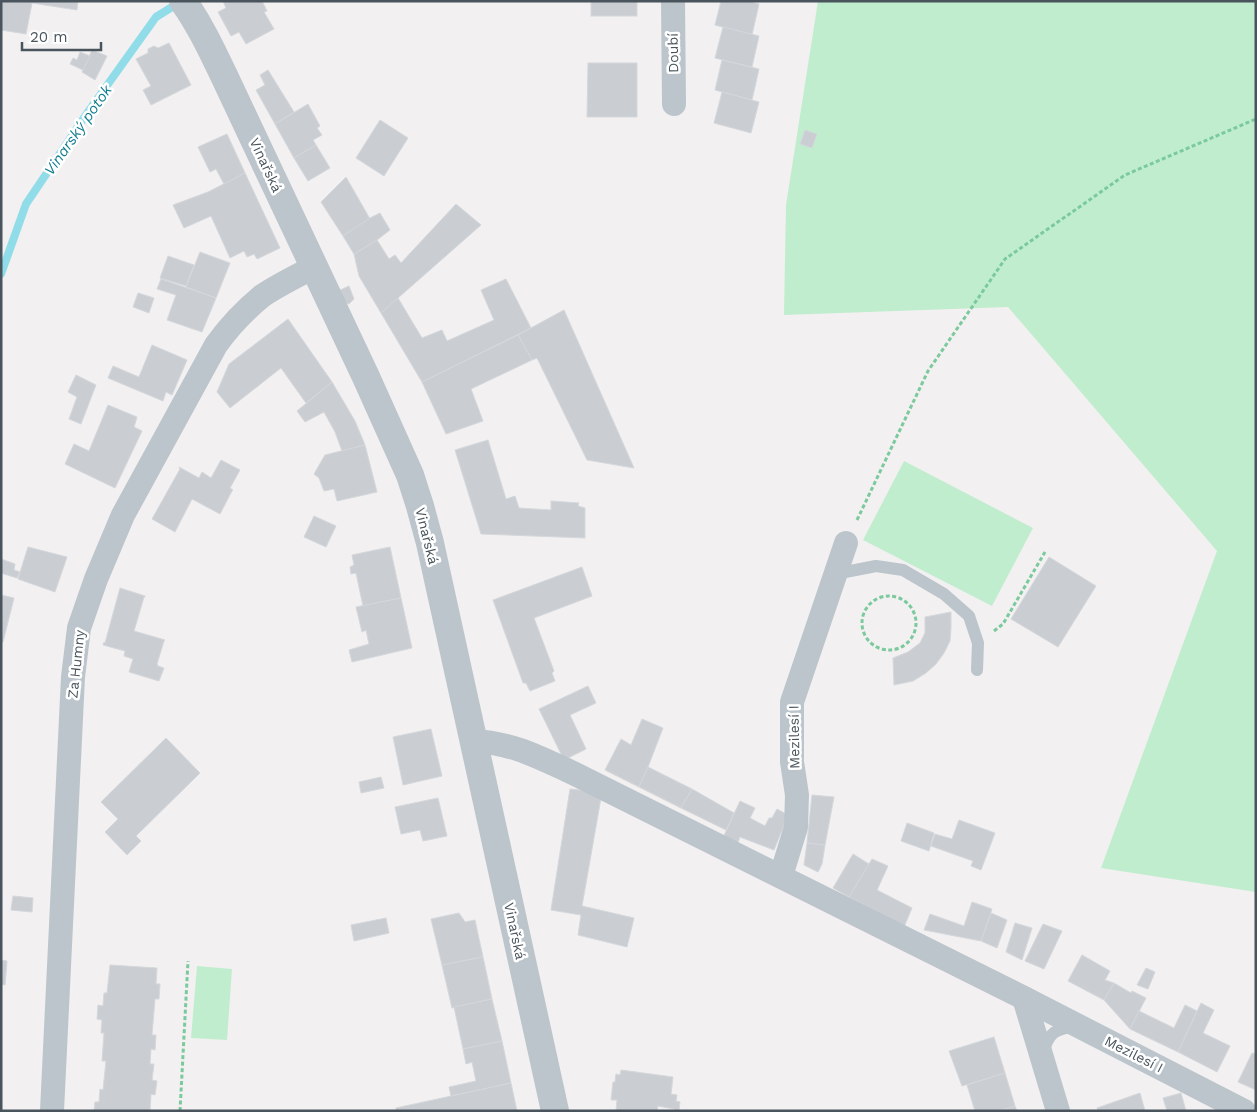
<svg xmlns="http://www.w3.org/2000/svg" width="1257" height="1112" viewBox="0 0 1257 1112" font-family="'Work Sans',sans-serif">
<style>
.green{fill:#c1edcf}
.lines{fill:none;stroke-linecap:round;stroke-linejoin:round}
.stream{stroke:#90dce8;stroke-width:8}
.building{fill:#cacdd2;stroke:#d4d7db}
.path{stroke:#7aca9d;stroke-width:3;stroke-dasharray:4 2.5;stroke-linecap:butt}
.service{stroke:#bcc5cc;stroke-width:12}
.minor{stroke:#bcc5cc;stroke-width:24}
.tertiary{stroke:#bcc5cc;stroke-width:28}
.labels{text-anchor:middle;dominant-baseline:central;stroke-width:5;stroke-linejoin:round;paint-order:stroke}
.street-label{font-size:14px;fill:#49545c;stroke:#fff}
.water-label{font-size:15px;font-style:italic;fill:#137e8f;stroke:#fff}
</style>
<rect width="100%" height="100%" fill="#f2f0f0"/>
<g class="green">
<polygon points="818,1 1256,1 1256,892 1101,868 1217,551 1008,307 784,315 786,205"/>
<polygon points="904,461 1033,528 992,606 863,540"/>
<polygon points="197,966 232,969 227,1040 191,1038"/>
</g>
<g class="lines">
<polyline class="stream" points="1,274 26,204 88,112 156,17 180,2"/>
</g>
<g class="building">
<polygon points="1,1 78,1 77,10 32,3 26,34 1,30"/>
<polygon points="223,1 262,1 267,11 264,12 274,29 246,44 239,32 231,36 218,12 226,8"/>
<rect x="591" y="1" width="46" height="15"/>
<polygon points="721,1 749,1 759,4 752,35 715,25"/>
<polygon points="723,27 759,36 752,67 715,58"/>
<polygon points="169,43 191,85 151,105 143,90 151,86 136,59 148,53 148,49 154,46 158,48"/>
<polygon points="92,50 107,56 95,80 82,72"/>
<polygon points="80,52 90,56 83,70 70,64 73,58 77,60"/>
<polygon points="722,60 759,69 752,100 715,90"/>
<polygon points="588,63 637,63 637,117 587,117"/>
<polygon points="268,70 294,112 275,124 256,90 265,85 260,75"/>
<polygon points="722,92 759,102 751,133 714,123"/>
<polygon points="308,104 320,126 317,128 322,135 313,140 316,145 294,158 275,124"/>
<polygon points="380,120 408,138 384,176 356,158"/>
<polygon points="805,130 817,134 812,148 800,144"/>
<polygon points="227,134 245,173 224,184 216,169 210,172 198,147"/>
<polygon points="316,145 330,168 308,181 294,158"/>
<polygon points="245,173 280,248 257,259 254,254 247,257 244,251 230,258 211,216 184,228 173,205 208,192"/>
<polygon points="346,177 370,219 343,236 321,202"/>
<polygon points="456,204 481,225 381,313 359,276 354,254 377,240 389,259 395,255 401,263"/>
<polygon points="380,213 390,230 377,240 354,254 343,236 370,218"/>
<polygon points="200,252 230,263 216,298 186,287"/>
<polygon points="168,256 194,265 186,286 160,278"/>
<polygon points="161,279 216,298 202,332 167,320 176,295 157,289"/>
<polygon points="506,279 531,328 422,382 381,313 398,298 422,338 442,330 447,341 494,320 481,290"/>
<polygon points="349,286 354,299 349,304 345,303 338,291"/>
<polygon points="138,293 154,298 149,313 133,307"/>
<polygon points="564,310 634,468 587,460 537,358 532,360 518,335"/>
<polygon points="288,319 332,382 306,403 281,368 230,408 217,392 229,364"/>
<polygon points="518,335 532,360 471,389 483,421 446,434 422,382"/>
<polygon points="152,345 187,360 172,395 166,392 163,401 108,378 113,366 139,377"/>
<polygon points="76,375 96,385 81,424 69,419 77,397 68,392"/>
<polygon points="332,382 355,421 365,445 342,451 335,432 324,412 305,422 297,411"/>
<polygon points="108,405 137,417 134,427 142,431 115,488 65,464 74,444 89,451"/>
<polygon points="488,440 506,499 515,496 519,508 551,510 551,501 579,503 578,506 585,508 585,538 481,534 455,450"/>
<polygon points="365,445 377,492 337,501 334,489 324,491 319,478 314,474 325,455"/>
<polygon points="221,460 240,470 230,488 233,490 232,491 220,514 192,499 175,532 152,519 180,469 179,467 199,478 202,472 211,478"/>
<polygon points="314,516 336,526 326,547 304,537"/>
<polygon points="28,547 67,557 55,592 18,579"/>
<polygon points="390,547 401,598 363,606 356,573 351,574 350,567 354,565 352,555"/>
<polygon points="1049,557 1096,586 1058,647 1011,619"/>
<polygon points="1,559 15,564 14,570 20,572 17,578 1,573"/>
<polygon points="582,567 592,596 534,618 554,671 552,673 555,681 530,691 526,683 523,683 493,600"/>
<polygon points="120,588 145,596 145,597 144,597 134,631 165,640 164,641 157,664 158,666 164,668 159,681 129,672 133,659 124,656 125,651 103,645 104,642 105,643"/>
<polygon points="1,595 14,598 3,642 1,642"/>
<polygon points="401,598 412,648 352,662 349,650 369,644 366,630 362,632 356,607"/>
<polygon points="951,612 951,627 950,641 944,653 936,664 926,673 913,681 894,685 893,658 908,652 920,643 925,633 925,617"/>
<polygon points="588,686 596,703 570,715 586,749 564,760 539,709"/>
<polygon points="642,719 663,728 648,767 639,787 605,770 621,739 631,745"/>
<polygon points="431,729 442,776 403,785 393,737"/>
<polygon points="166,738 200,773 136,836 141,841 127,855 105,832 118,819 101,802"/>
<polygon points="648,767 692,789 681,808 639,787"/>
<polygon points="381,777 384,788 361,793 359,782"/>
<polygon points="570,789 589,791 601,798 582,906 634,918 627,947 578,935 581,915 551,910"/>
<polygon points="692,789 734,813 726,830 681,808"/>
<polygon points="812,795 834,797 825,845 807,843"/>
<polygon points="438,798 447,836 423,841 420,830 401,834 395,807"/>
<polygon points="740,801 755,808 750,818 765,826 769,818 772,818 777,809 788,815 774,850 740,837 736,848 721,842"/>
<polygon points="959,820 995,833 981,870 971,866 973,861 931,846 935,834 952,839"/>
<polygon points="907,823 934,833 929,851 901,841"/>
<polygon points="807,843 825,845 822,864 818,872 804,865"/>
<polygon points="853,854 869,864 849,897 833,888"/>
<polygon points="872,859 888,866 877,890 912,908 904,927 849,897"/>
<polygon points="13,896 33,898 32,912 11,910"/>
<polygon points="972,902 992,909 981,941 924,930 930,914 964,926"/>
<polygon points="459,913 465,922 475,920 483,957 442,965 431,919"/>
<polygon points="991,913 1007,920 997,948 981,941"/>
<polygon points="386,918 389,933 354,941 351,925"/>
<polygon points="1015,923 1032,928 1022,960 1006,952"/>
<polygon points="1043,924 1062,931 1044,969 1025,961"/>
<polygon points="1082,955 1110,971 1105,980 1114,983 1104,1000 1068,981"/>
<polygon points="483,957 492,999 452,1008 442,965"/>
<polygon points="1,960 7,961 5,985 1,984"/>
<polygon points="110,965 157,968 156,984 160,984 159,999 155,999 152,1035 156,1035 155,1050 151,1049 150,1064 154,1064 152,1080 157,1081 155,1095 151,1094 150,1111 94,1111 95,1102 99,1102 100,1089 103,1090 106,1061 102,1061 104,1033 101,1033 102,1020 97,1019 98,1005 103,1006 104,993 107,993"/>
<polygon points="1146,968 1155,972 1148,989 1137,985"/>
<polygon points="1114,983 1131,993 1132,991 1146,998 1130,1029 1104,1000"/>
<polygon points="492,999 502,1041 463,1049 454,1007"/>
<polygon points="1201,1003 1214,1010 1203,1033 1230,1046 1217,1072 1178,1052"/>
<polygon points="1185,1005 1197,1011 1178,1052 1130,1029 1139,1011 1174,1028"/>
<polygon points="994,1037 1005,1073 962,1086 949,1051"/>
<polygon points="502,1041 511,1083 451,1096 449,1087 476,1081 472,1062 466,1064 463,1049"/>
<polygon points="1252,1053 1256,1054 1256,1090 1238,1082"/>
<polygon points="621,1070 673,1077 671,1094 677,1095 676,1101 680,1102 679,1110 658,1106 657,1111 616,1111 617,1100 611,1100 613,1082 615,1082 616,1074 620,1075"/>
<polygon points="1005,1073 1015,1106 999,1111 975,1111 967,1085"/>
<polygon points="511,1083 517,1111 396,1111 396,1108"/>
<polygon points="1140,1093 1145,1111 1098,1111 1097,1108"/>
<polygon points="1181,1093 1186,1111 1167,1111 1163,1098"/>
<polygon points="1015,1106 1017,1111 999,1111"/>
</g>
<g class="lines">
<g class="path">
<polyline points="857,520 928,371 1005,259 1125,175 1256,119"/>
<circle cx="889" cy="623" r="27"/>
<polyline points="994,631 1003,624 1045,552"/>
<polyline points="180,1111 188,961"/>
</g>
<g class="service">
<polyline points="835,574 876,566 903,570 944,594 969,616 978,643 977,670"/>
<path d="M1043,1053C1049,1032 1055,1029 1076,1026"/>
</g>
<g class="minor">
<polyline points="673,1 674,104"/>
<path d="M473,741C513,743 538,757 573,773L1024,998L1244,1111"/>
<polyline points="781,876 796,827 797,795 792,762 792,702 846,543"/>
<polyline points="1024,998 1058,1111"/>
<path d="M52,1111L73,677L79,628L96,579L123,515L216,345C229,327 245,310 262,296C278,285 297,276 314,267"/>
</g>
<path class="tertiary" d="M183,1C201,26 214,55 227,82L366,377L410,475L420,506L430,543L555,1111"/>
</g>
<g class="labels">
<g class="street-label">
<text transform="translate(673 53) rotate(-91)">Doubí</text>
<text transform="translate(266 165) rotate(65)">Vinařská</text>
<text transform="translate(427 536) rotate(76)">Vinařská</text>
<text transform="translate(76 664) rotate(-84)">Za Humny</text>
<text transform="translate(794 737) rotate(-91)">Mezilesí I</text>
<text transform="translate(515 931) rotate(78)">Vinařská</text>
<text transform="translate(1134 1054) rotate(27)">Mezilesí I</text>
</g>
<g class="water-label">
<text transform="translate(78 130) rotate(-55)">Vinarský potok</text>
</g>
</g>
<rect width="1257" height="1112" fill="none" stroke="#49545c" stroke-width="5"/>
<path d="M22 42v8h79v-8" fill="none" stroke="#49545c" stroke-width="2.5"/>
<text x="30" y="42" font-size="15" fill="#49545c" stroke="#ffffff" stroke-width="4" paint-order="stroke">20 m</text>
</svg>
